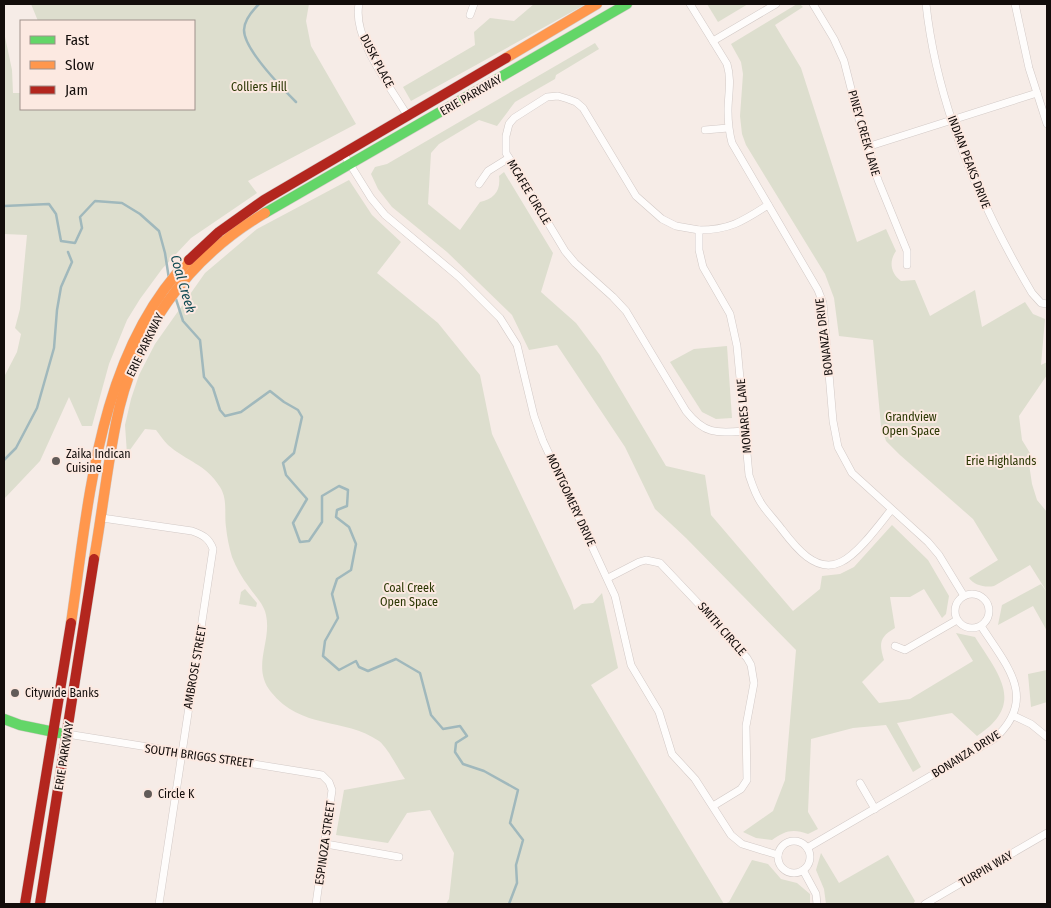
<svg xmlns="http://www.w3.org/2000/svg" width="1051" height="908" viewBox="0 0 1051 908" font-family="'Fira Sans Condensed',sans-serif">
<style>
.park{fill:#dddece}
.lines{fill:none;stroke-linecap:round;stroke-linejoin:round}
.stream{stroke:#a0b8bc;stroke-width:2.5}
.street-casing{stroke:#d2c9c6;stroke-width:8}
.fast-casing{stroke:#d2c9c6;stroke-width:11}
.slow-casing{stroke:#d2c9c6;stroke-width:11}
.jam-casing{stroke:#d2c9c6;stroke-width:11}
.street{stroke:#fefcfb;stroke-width:7}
.fast{stroke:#63d668;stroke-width:10}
.slow{stroke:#ff974d;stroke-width:10}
.jam{stroke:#b3261e;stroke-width:10}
.poi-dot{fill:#625b58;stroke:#fce9e1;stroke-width:2}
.labels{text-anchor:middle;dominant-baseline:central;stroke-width:4;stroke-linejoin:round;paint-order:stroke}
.street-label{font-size:12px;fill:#130d0b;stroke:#fce9e1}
.park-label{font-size:12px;fill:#2b3703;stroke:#fce9e1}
.poi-label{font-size:12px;fill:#130d0b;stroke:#fce9e1;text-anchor:start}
.water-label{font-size:14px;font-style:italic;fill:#0f4a53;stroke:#fce9e1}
</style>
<rect width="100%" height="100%" fill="#f6ece7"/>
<g class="park">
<polygon points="31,4 309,4 306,21 311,46 356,124 248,181 257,193 191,238 162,269 140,299 127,320 109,364 92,426 82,426 69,397 40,461 4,499 4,377 17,352 21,334 15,328 20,309 27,235 4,234 4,32 12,70 13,93 21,93 21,109 194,109 194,21 38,21"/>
<polygon points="534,4 586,4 411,101 403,87 475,45 474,32 490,18 514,21"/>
<polygon points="707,4 748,4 718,22"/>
<path d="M797,4H800L803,7L775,25L801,68L857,242L886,229L896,251C889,261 890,273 901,281L915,280L930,316L975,290L982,327L1025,302L1033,314L1045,319L1041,365L1047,362V375L1019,416L1022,440L1030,453L1029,464L1032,484L1037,500L1047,512V631L1033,606L998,625L1002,605L1041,584L1047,592L1030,565L994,586C985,588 974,585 969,578L998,560L973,519L900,455L886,441L881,426L873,340L839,336L834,298L825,274L746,145L742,134L740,116L743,74L741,62L731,44Z"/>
<path d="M595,43L599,49L556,75L555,79L515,102L497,126L479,120L439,144L431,153L428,204L460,230L480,202C494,199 501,191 499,176L504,172L553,253L541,292L576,323L600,355L666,466L705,475L711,515L793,611L820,589L822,576L840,574L854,567L892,525L928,560L949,596L946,614L942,618L924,589L910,597H890L895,628C879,637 879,644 884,660L862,682L879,703L910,699L973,661L956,633L975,637C999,675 1026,704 977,736L952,713L897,723L921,767L913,772L886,725L853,728L811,739L808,812L818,829L808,834C793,828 784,831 772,840L756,838L743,832L773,811L785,780L796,650L686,538L655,509L625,447L557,345L529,350L512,315L447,252L392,207L378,189L371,174L375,167L387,164Z"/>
<path d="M349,180L372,215L401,242L377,273L438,323L480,375L492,434L571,600L574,610L582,604L593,603L602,593L618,668L591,685L724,904L729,902L752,860L768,864L781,879L797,883L810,894V904H446L449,899L454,853L430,810L407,813L388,843L336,835L344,790L405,779C398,769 388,748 379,741C344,717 301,730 271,692C251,667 272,642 266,615C264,604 255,596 249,587C242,578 236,567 232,557C229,547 227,537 226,527C224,513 228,500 220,487C206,464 186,461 168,445C163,440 160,435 156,430L145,429L127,454L125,425L131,399L139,375L155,344L205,273L257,229Z"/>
<polygon points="727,346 732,418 716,419 702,412 670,362 694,349"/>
<polygon points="245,589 257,603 256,607 239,604 241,592"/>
<polygon points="1047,670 1047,702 1031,707 1028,674"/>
<polygon points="821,853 839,883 888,855 915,901 913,904 826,904 824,889 816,870"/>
</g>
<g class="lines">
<g class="stream">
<path d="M259,4C252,11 244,20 244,30C244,50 282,88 296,102"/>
<polyline points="4,206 49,204 56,214 61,241 75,243 82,228 80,217 95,201 122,203 140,214 159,231 165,253 169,279"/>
<polyline points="175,296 183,321 200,340 204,377 213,388 220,410 225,416 241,412 270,391 284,402 298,410 302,417 294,453 283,463 286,475 307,499 293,523 300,542 309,541 322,522 322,496 339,486 348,490 347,506 337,510 336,517 349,527 356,544 351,570 337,579 332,594 338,618 325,641 323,656 339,670 356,661 359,667 368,671 396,659 420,673 431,715 443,729 460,726 467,736 456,743 455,752 463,764 484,771 518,790 510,823 523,840 516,865 517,883 509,904"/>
<polyline points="4,460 16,448 37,408 54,348 57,310 61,287 72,262 68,252"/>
</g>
<g class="street-casing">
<g id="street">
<path d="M359,4C352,38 390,86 407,115"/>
<path d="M690,4L727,64C732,81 728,94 728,111C728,122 729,132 732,143L818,290L823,303L833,421L838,447L852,473L928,542L939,555L964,596"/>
<polyline points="813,4 834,39 844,61 858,116 878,180 907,251 907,265"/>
<path d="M926,4C937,106 980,205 1032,293L1041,303L1047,304"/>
<polyline points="1015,4 1029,68 1047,124"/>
<polyline points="470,15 474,4"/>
<polyline points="713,41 776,4"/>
<polyline points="705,130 728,128"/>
<polyline points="867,147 1037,93"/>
<polyline points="343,153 371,198 385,215 459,277 500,318 517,345 534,416 543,441 615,596 631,665 659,712 672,754 695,779 731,835 742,844 778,855"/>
<polyline points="479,184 488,171 509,158"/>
<path d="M768,205C743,221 730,230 699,230V250L703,267L730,314L737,346L749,475C752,484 755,494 761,503C766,511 774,519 780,527C793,544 815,575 841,562C858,554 879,525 891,510"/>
<path d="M699,230L676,226L662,219L636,196L583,108L576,102L568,99L558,96L547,97L514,118L509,124L506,136V153L565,251L575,263L613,297L626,311L686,411C705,435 717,433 745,431"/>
<path d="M102,518L192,531C203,535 209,538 213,549L159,904"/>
<polyline points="608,578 639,562 646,560 660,563 712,618 747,658 751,665 754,683 746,726 747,780 741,789 713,806"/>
<circle cx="972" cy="611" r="17"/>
<polyline points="895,646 905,650 957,620"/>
<polyline points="1014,716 1031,724 1047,737"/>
<polyline points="67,734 322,775 329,782 332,790 316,904"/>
<polyline points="860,783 875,809"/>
<circle cx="794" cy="857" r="16"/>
<polyline points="326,844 399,857"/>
<path d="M807,848L994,739C1039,699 1007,666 981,626"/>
<polyline points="803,870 816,894 817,904"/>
<polyline points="925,904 1047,833"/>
</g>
</g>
<g class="fast-casing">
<g id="fast">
<polyline points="265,213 627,4"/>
<polyline points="4,719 20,725 59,733"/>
</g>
</g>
<g class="slow-casing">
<g id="slow">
<polyline points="506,58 597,4"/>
<path d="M94,559C102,514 107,468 116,423C133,335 186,259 265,213"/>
<path d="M71,623C89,501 98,353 189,260"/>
</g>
</g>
<g class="jam-casing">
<g id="jam">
<polyline points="189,260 219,232 264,200 506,58"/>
<polyline points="25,904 71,623"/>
<polyline points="40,904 94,559"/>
</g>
</g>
<use href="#street" class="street"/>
<use href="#fast" class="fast"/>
<use href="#slow" class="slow"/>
<use href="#jam" class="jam"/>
</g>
<g class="poi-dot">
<circle cx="56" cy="461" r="5"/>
<circle cx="15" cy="693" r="5"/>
<circle cx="148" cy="794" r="5"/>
</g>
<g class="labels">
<g class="street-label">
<text transform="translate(377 61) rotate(62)">DUSK PLACE</text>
<text transform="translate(471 95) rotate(-30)">ERIE PARKWAY</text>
<text transform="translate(864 133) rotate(74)">PINEY CREEK LANE</text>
<text transform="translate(969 162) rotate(69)">INDIAN PEAKS DRIVE</text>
<text transform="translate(529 192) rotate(59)">MCAFEE CIRCLE</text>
<text transform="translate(824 337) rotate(-97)">BONANZA DRIVE</text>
<text transform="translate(145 345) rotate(-64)">ERIE PARKWAY</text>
<text transform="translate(744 416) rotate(-95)">MONARES LANE</text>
<text transform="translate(571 500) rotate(65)">MONTGOMERY DRIVE</text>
<text transform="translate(722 629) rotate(49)">SMITH CIRCLE</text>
<text transform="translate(195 667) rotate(-80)">AMBROSE STREET</text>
<text transform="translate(966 754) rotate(-32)">BONANZA DRIVE</text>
<text transform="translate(64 756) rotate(-81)">ERIE PARKWAY</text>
<text transform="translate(199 756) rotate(8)">SOUTH BRIGGS STREET</text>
<text transform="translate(325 843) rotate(-82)">ESPINOZA STREET</text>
<text transform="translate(986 869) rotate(-30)">TURPIN WAY</text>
</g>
<g class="park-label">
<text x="259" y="87">Colliers Hill</text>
<text x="911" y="417">Grandview<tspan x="911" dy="14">Open Space</tspan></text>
<text x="1001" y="461">Erie Highlands</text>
<text x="409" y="588">Coal Creek<tspan x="409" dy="14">Open Space</tspan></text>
</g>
<g class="poi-label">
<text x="66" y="454">Zaika Indican<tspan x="66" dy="14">Cuisine</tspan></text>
<text x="25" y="693">Citywide Banks</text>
<text x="158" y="794">Circle K</text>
</g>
<g class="water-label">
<text transform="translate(183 284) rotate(74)">Coal Creek</text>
</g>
</g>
<rect width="1051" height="908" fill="none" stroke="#130d0b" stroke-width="10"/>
<rect x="20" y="20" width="175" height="90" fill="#fce9e1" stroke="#9f918b"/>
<rect x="30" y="36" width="25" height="8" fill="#63d668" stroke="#9f918b"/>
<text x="65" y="45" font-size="15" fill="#130d0b">Fast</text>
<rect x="30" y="61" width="25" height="8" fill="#ff974d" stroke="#9f918b"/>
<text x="65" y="70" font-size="15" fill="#130d0b">Slow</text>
<rect x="30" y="86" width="25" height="8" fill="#b3261e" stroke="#9f918b"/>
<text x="65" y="95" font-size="15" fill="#130d0b">Jam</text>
</svg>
